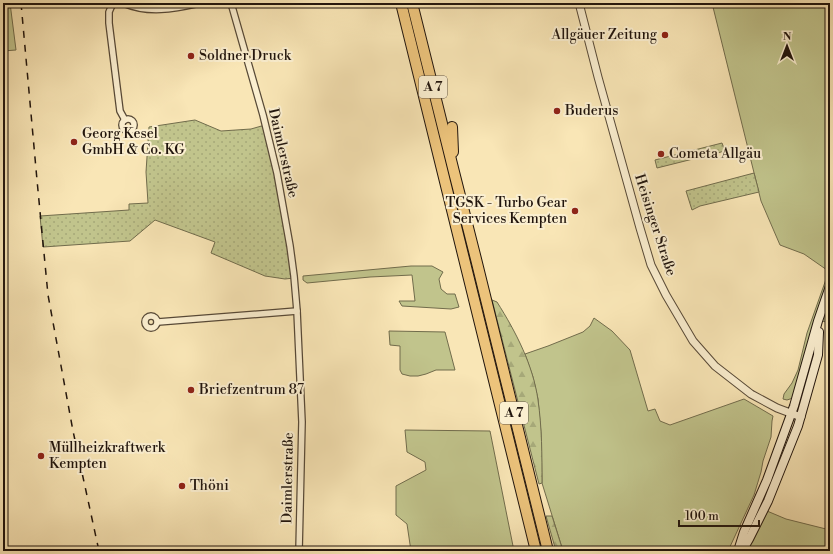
<svg xmlns="http://www.w3.org/2000/svg" width="833" height="554" viewBox="0 0 833 554" font-family="'Libre Bodoni',serif">
<style>
.grass{fill:#c1c48c;stroke:#716c4c}
.forest{fill:url(#forest-firs);stroke:#716c4c}
.park{fill:url(#park-dots);stroke:#716c4c}
.lines{fill:none;stroke-linecap:round;stroke-linejoin:round}
.minor-casing{stroke:#574937;stroke-width:8}
.tertiary-casing{stroke:#574937;stroke-width:9}
.secondary-casing{stroke:#21150d;stroke-width:10}
.motorway-casing{stroke:#21150d;stroke-width:12}
.minor{stroke:#fbefd0;stroke-width:5.5}
.tertiary{stroke:#fbefd0;stroke-width:7}
.secondary{stroke:#fbefd0;stroke-width:8}
.motorway{stroke:#ecc37b;stroke-width:10}
.rail{stroke:#21150d;stroke-width:1.5;stroke-dasharray:7 7;stroke-linecap:butt}
.poi-dot{fill:#8f2418;stroke:#fbefd0;stroke-width:1.5}
.labels{text-anchor:middle;dominant-baseline:central;stroke-width:4;stroke-linejoin:round;paint-order:stroke}
.shield{fill:#fbefd0;stroke:#625648;stroke-width:1}
.shield-label{font-size:13px;font-weight:bold;fill:#21150d}
.poi-label{font-size:14px;fill:#21150d;stroke:#fbefd0;text-anchor:start}
.street-label{font-size:14px;fill:#21150d;stroke:#fbefd0}
</style>
<defs>
<pattern id="forest-firs" width="22" height="20" patternUnits="userSpaceOnUse"><rect width="22" height="20" fill="#c1c48c"/><path d="M5 1l3.5 6h-7zM16 11l3.5 6h-7z" fill="#a6a878"/></pattern>
<pattern id="park-dots" width="8" height="8" patternUnits="userSpaceOnUse"><rect width="8" height="8" fill="#c1c48c"/><path d="M2 2h.1M6 6h.1" fill="none" stroke="#a6a878" stroke-width="1.8" stroke-linecap="round"/></pattern>
</defs>
<rect width="100%" height="100%" fill="#f9e6b6"/>
<filter id="stains"><feTurbulence type="fractalNoise" baseFrequency=".005" numOctaves="4"/><feColorMatrix values="0 0 0 0 .2 0 0 0 0 .09 0 0 0 0 .02 0 0 0 .5 -.17"/></filter>
<radialGradient id="worn" r=".72"><stop offset=".6" stop-color="#630" stop-opacity="0"/><stop offset="1" stop-color="#630" stop-opacity=".3"/></radialGradient>
<g class="grass">
<polygon points="3,3 10,3 16,50 3,51"/>
<polygon points="712,3 830,3 830,261 827,270 804,254 780,245 761,201"/>
<polygon points="411,266 432,266 443,272 439,279 441,289 447,294 455,294 459,307 451,309 402,306 399,301 415,301 412,275 370,277 307,283 303,280 303,276"/>
<polygon points="830,268 830,279 823,299 793,398 787,400 783,399 784,394 792,383 798,370 807,333"/>
<polygon points="830,296 830,323 822,321"/>
<polygon points="594,318 612,331 630,350 648,411 655,409 660,421 670,425 744,399 773,416 772,421 771,437 763,461 761,472 754,495 728,551 563,551 542,483 541,433 538,399 533,377 525,354 548,346 583,332 590,326"/>
<polygon points="389,331 445,332 455,370 436,370 426,374 418,376 410,376 402,374 400,370 400,346 390,345"/>
<polygon points="405,430 490,431 514,551 411,551 407,524 396,515 396,486 426,470 425,462 407,452"/>
<polygon points="767,511 786,519 830,530 830,551 745,551"/>
</g>
<g class="forest">
<path d="M492,300L497,302C516,332 533,365 538,400C542,428 542,455 542,483L539,484Z"/>
<polygon points="546,516 552,516 563,551 556,551"/>
</g>
<g class="park">
<polygon points="195,120 221,131 251,129 265,125 294,278 285,279 265,276 211,253 215,242 155,220 130,241 43,247 40,216 129,210 129,204 148,203 146,172 149,127"/>
<polygon points="722,143 725,151 657,168 655,160"/>
<polygon points="754,173 759,192 700,206 692,210 686,191"/>
</g>
<g class="lines">
<g class="minor-casing">
<g id="minor">
<polyline points="113,3 109,12 109,23 120,111 125,120"/>
<path d="M123,3C149,14 173,9 200,3"/>
<polyline points="231,3 263,115 277,173 290,246 294,276 297,311 302,422 299,551"/>
<circle cx="128" cy="125" r="6"/>
<circle cx="151" cy="322" r="6"/>
<polyline points="158,322 297,311"/>
</g>
</g>
<g class="tertiary-casing">
<polyline id="tertiary" points="579,3 598,77 640,228 651,265 666,295 693,341 715,366 751,394 777,408 801,417"/>
</g>
<g class="secondary-casing">
<g id="secondary">
<polyline points="738,551 744,532 767,480 794,406 818,321 830,286"/>
<polyline points="742,551 749,539 768,501 798,426 818,355 819,332"/>
</g>
</g>
<g class="motorway-casing">
<g id="motorway">
<polyline points="401,3 536,551"/>
<polyline points="412,3 454,172 476,259 548,551"/>
<polyline points="452,127 453,152"/>
</g>
</g>
<use href="#minor" class="minor"/>
<use href="#tertiary" class="tertiary"/>
<use href="#secondary" class="secondary"/>
<use href="#motorway" class="motorway"/>
<polyline class="rail" points="21,3 37,180 48,295 73,431 99,551"/>
</g>
<g class="poi-dot">
<circle cx="665" cy="35" r="4"/>
<circle cx="191" cy="56" r="4"/>
<circle cx="557" cy="111" r="4"/>
<circle cx="74" cy="142" r="4"/>
<circle cx="661" cy="154" r="4"/>
<circle cx="575" cy="211" r="4"/>
<circle cx="191" cy="390" r="4"/>
<circle cx="41" cy="456" r="4"/>
<circle cx="182" cy="486" r="4"/>
</g>
<g class="labels">
<g class="shield">
<rect x="419" y="76" width="28" height="22" rx="3"/>
<rect x="500" y="402" width="28" height="22" rx="3"/>
</g>
<g class="shield-label">
<text x="433" y="87">A 7</text>
<text x="514" y="413">A 7</text>
</g>
<g class="poi-label">
<text x="657" y="35" text-anchor="end">Allgäuer Zeitung</text>
<text x="199" y="56">Soldner Druck</text>
<text x="565" y="111">Buderus</text>
<text x="82" y="134">Georg Kesel<tspan x="82" dy="16">GmbH &amp; Co. KG</tspan></text>
<text x="669" y="154">Cometa Allgäu</text>
<text x="567" y="203" text-anchor="end">TGSK - Turbo Gear<tspan x="567" dy="16">Services Kempten</tspan></text>
<text x="199" y="390">Briefzentrum 87</text>
<text x="49" y="448">Müllheizkraftwerk<tspan x="49" dy="16">Kempten</tspan></text>
<text x="190" y="486">Thöni</text>
</g>
<g class="street-label">
<text transform="translate(283 153) rotate(77)">Daimlerstraße</text>
<text transform="translate(655 225) rotate(72)">Heisinger Straße</text>
<text transform="translate(288 478) rotate(-89)">Daimlerstraße</text>
</g>
</g>
<rect width="833" height="554" fill="none" stroke="#f9e6b6" stroke-width="16"/>
<rect x="4" y="4" width="825" height="546" fill="none" stroke="#21150d" stroke-width="2"/>
<rect x="8" y="8" width="817" height="538" fill="none" stroke="#21150d"/>
<g transform="translate(787 46)" stroke="#fbefd0" stroke-width="3" paint-order="stroke">
<path d="M0-3L7 15L0 10L-7 15Z" fill="#21150d"/>
<text y="-6" font-size="11" font-weight="bold" text-anchor="middle" fill="#21150d">N</text>
</g>
<path d="M679 520v6h80v-6" fill="none" stroke="#21150d" stroke-width="2"/>
<text x="685" y="520" font-size="12" fill="#21150d" stroke="#fbefd0" stroke-width="3" paint-order="stroke">100 m</text>
<rect width="100%" height="100%" filter="url(#stains)"/>
<rect width="100%" height="100%" fill="url(#worn)"/>
</svg>
